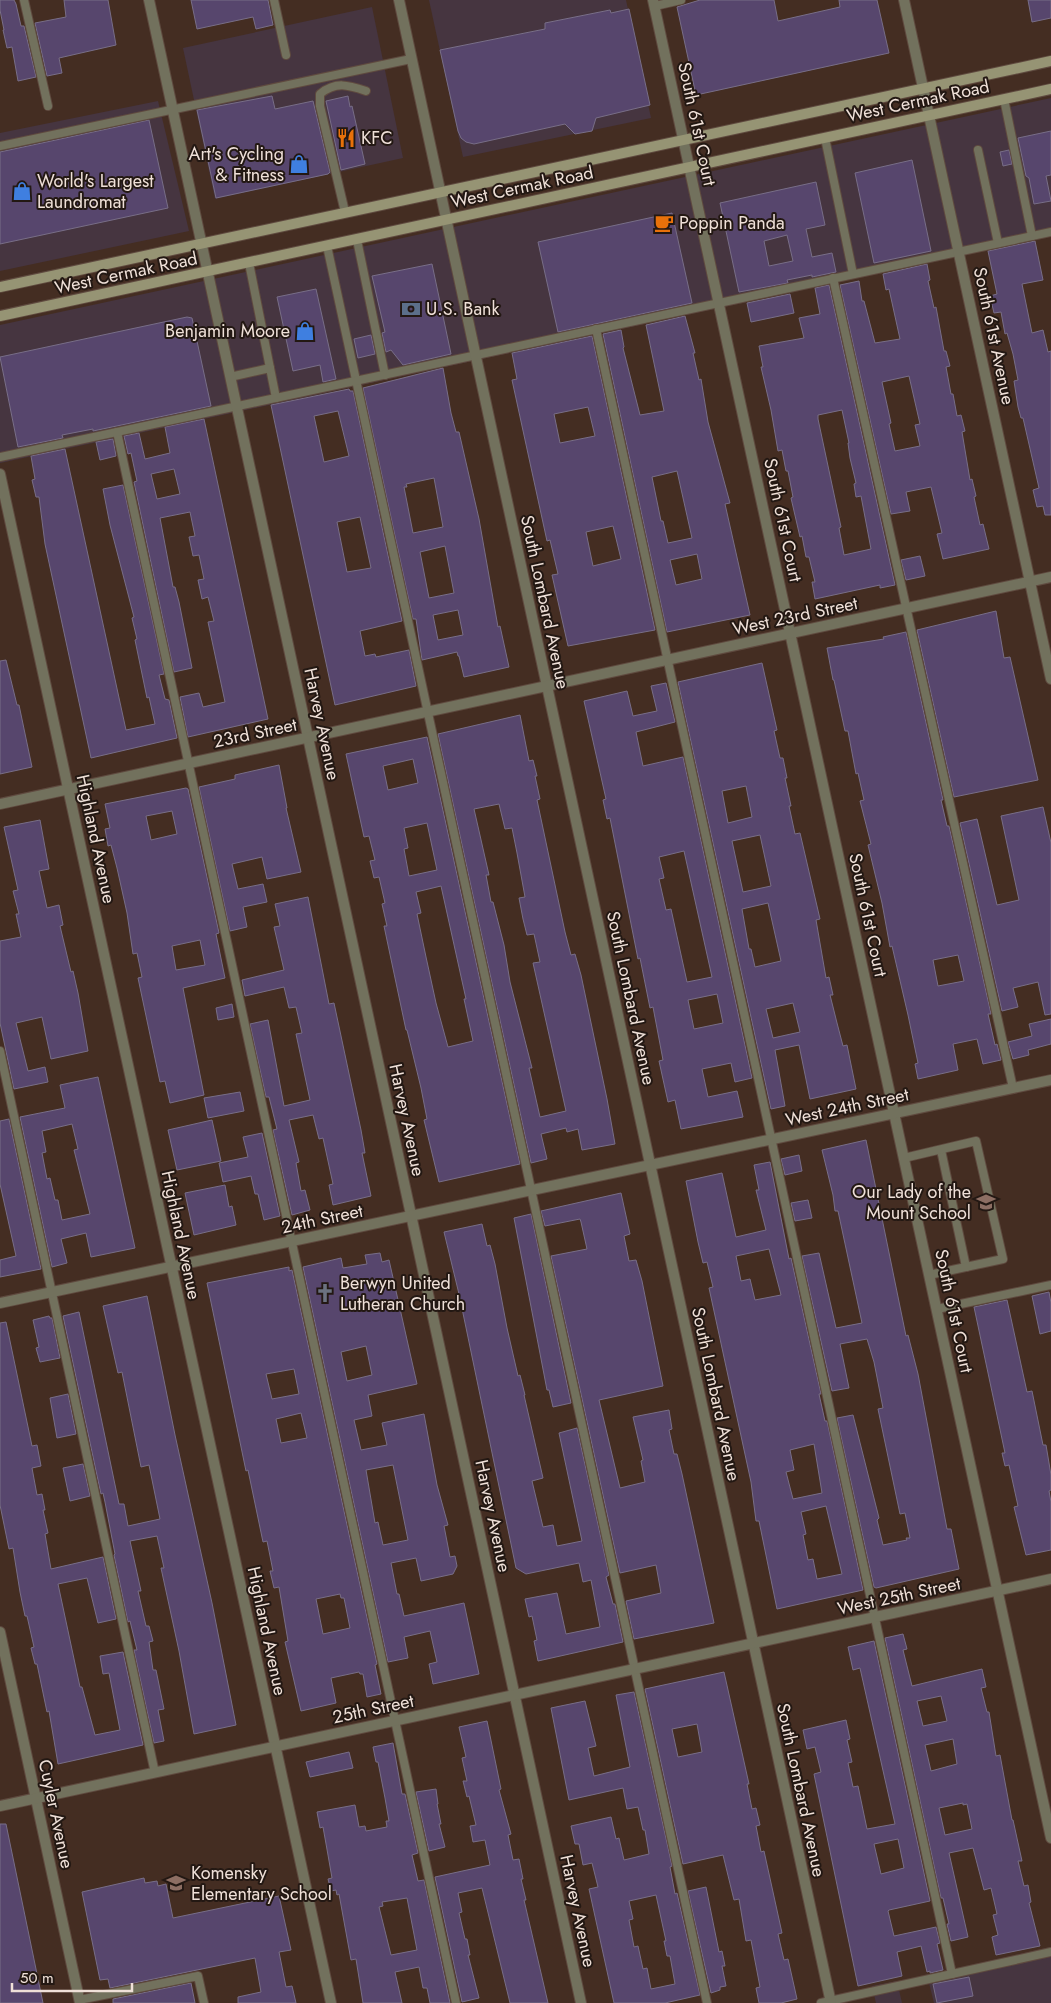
<svg xmlns="http://www.w3.org/2000/svg" width="1051" height="2003" viewBox="0 0 1051 2003" font-family="Jost,sans-serif">
<style>
.commercial{fill:#463540}
.building{fill:#57466d;stroke:#786e87;fill-rule:evenodd}
.lines{fill:none;stroke-linecap:round;stroke-linejoin:round}
.service-casing{stroke:#5f4a3f;stroke-width:10}
.minor-casing{stroke:#5f4a3f;stroke-width:12}
.secondary-casing{stroke:#5f4a3f;stroke-width:12}
.service{stroke:#72715d;stroke-width:8}
.minor{stroke:#72715d;stroke-width:10}
.secondary{stroke:#969474;stroke-width:10}
.labels{text-anchor:middle;dominant-baseline:central;stroke-width:4;stroke-linejoin:round;paint-order:stroke}
.street-label{font-size:18px;fill:#efe0d8;stroke:#231813}
.poi-label{font-size:18px;fill:#efe0d8;stroke:#231813;text-anchor:start}
</style>
<rect width="100%" height="100%" fill="#442d22"/>
<g class="commercial">
<polygon points="429,0 626,0 651,118 463,157"/>
<polygon points="372,7 403,158 215,199 183,48"/>
<polygon points="1051,98 1051,236 0,463 0,325"/>
<polygon points="158,101 189,231 0,271 0,133"/>
<polygon points="1051,1947 1051,2003 934,2003 927,1975"/>
<polygon points="897,1981 902,2003 876,2003 872,1986"/>
</g>
<g class="building">
<polygon points="0,0 14,0 16,4 21,26 24,26 36,77 18,81 12,47 7,48 3,30 4,30 0,10"/>
<polygon points="64,0 108,0 116,45 59,58 62,73 47,76 35,23 66,17"/>
<polygon points="191,0 268,0 273,25 256,29 253,17 197,29"/>
<polygon points="700,0 774,0 778,21 840,7 839,0 877,0 889,53 696,95 677,7"/>
<polygon points="1028,0 1051,0 1051,18 1032,22"/>
<polygon points="629,9 650,105 596,118 592,131 575,134 565,124 474,144 466,142 461,138 458,131 440,50 545,29 545,23 610,10 611,13"/>
<polygon points="272,96 275,109 313,101 330,172 328,174 216,198 197,110"/>
<polygon points="348,96 350,107 352,106 365,164 341,170 326,101"/>
<polygon points="149,120 168,208 0,244 0,152"/>
<polygon points="1051,131 1051,175 1046,176 1051,201 1034,204 1029,178 1026,176 1018,138"/>
<polygon points="1009,150 1012,164 1003,166 1000,152"/>
<polygon points="912,160 931,251 874,263 855,173"/>
<path d="M816,182L825,225L806,229L812,257L832,253L836,272L812,277V275L787,280L788,283L739,292L720,203ZM787,235L793,261L769,266L764,241Z"/>
<polygon points="672,213 692,303 558,332 538,242"/>
<polygon points="1035,241 1043,280 1022,284 1032,333 1043,330 1048,352 1051,351 1051,515 1045,515 1043,506 1037,507 1033,490 1039,488 1023,418 1021,418 1018,407 1014,381 1018,380 1013,354 1007,333 1005,334 1001,312 994,313 990,296 997,294 988,251"/>
<polygon points="432,264 451,354 403,365 391,350 386,352 382,333 385,332 372,276"/>
<path d="M927,264L930,280L928,281L934,308L936,307L944,351H946L950,366L946,367L951,394H953L957,416L961,415L965,431L962,432L970,480L972,479L976,496L974,497L980,525L983,524L989,549L943,559L937,534L942,533L931,487L906,492L910,511L891,514L840,285L859,281L862,301H864L875,343L900,339L889,289L886,290L883,274ZM909,376L920,424L915,425L920,446L895,451L889,424L891,423L882,382Z"/>
<path d="M829,285L895,585L880,588V585L815,599L812,582H815L809,557H806L802,536L800,537L791,498L793,497L788,471H786L782,450L778,451L771,410L761,367H763L759,346L804,338L799,318L820,314L815,288ZM842,410L849,443H848L850,458L856,483L854,484L856,497L861,496L871,549L844,555L839,528L841,527L818,419V415Z"/>
<polygon points="316,289 336,379 323,382 320,365 293,371 277,297"/>
<polygon points="790,294 794,313 751,322 747,303"/>
<path d="M685,316L695,353H693L699,380L701,379L708,422L730,503L725,504L750,615L667,632L603,334L621,330L624,347L623,348L640,415L664,411L646,325ZM677,471L692,538L668,543L663,521H661L652,477ZM697,554L702,579L676,585L670,560Z"/>
<polygon points="187,317 192,318 211,406 93,431 93,429 62,435 63,438 18,447 0,357"/>
<polygon points="371,335 375,354 358,358 354,339"/>
<path d="M592,336L655,630L568,646L552,575L558,574L550,540L547,541L512,380L517,379L512,353ZM588,407L595,436L560,443L554,414ZM613,526L621,559L593,566L586,532Z"/>
<path d="M443,368L451,413L456,432H459L479,519L498,627L500,626L509,667L464,677L459,656H458L457,652L422,660L416,619H413L363,388ZM434,478L443,527L413,533L404,487H407L406,484ZM445,546L454,593L429,598L420,552ZM458,610L463,635L438,640L433,615Z"/>
<path d="M349,389L350,391H353L402,621L360,631L365,656L375,654L376,657L409,650L416,686L335,705L271,405ZM338,411L349,456L324,462L314,416ZM360,517L371,568L347,572L337,522Z"/>
<path d="M204,419L268,719L188,737L180,697L199,693L203,707L225,702L208,622L214,621L208,597L202,599L198,580L204,579L199,555L193,556L189,537L195,536L190,512L160,518L173,587H175L179,602L192,668L174,672L134,482L137,481L131,453L128,454L124,436L139,433L145,459L170,453L165,427ZM174,469L180,494L157,499L151,474Z"/>
<polygon points="113,439 116,456 100,460 96,442"/>
<polygon points="65,449 126,730 155,724 149,697 147,698 135,640 137,639 132,618 134,617 110,525 103,489 123,485 164,674 159,675 165,699 169,700 177,738 91,758 45,544 39,497 36,497 32,480 35,479 31,456"/>
<polygon points="920,556 925,576 906,580 901,560"/>
<polygon points="996,611 1004,658 1010,657 1038,780 954,797 917,630"/>
<path d="M906,632L943,800H941L947,826H949L991,1014H988L995,1045L997,1044L1001,1060L983,1064L977,1039L953,1044L958,1070L918,1079L915,1064L918,1063L908,1015L892,946L890,947L882,903L868,845L871,844L860,801L864,800L858,773L856,774L848,731H845L834,680H833L827,648L884,639L883,637ZM958,955L964,981L938,986L933,960Z"/>
<polygon points="6,660 17,705 19,705 32,767 0,774 0,661"/>
<path d="M762,663L777,730L774,731L780,758H783L787,778H785L791,806H789L795,834L800,833L820,919L816,920L826,978L829,977L833,995H830L837,1023L843,1046L847,1045L856,1089L810,1099L799,1045L775,1050L785,1106L771,1109L678,682ZM746,786L752,817L728,823L722,791ZM760,835L771,886L743,892L732,841ZM768,903L781,961L755,967L751,949H749L742,909ZM793,1003L800,1032L773,1038L766,1009Z"/>
<path d="M666,683L675,722L636,732L643,766L683,757L752,1078L735,1082L731,1063L702,1069L708,1097L737,1091L743,1117L681,1129L675,1100L668,1102L659,1061L663,1060L653,1007L650,1008L640,958L638,959L610,818L607,819L603,800L606,799L584,701L627,691L633,716L657,711L651,686ZM684,851L712,977L687,982L671,909L666,910L659,879L664,878L659,857ZM717,994L723,1023L694,1029L688,1000Z"/>
<path d="M520,715L529,761L533,760L537,776H535L540,799L537,800L565,932L571,955L575,954L581,975L607,1099L615,1144L582,1150L578,1129L567,1132L566,1128L541,1134L547,1159L531,1163L438,734ZM499,804L505,829L512,828L517,853L525,897L519,898L523,919L527,935L534,934L540,962L533,963L566,1111L540,1117L529,1068H532L510,982L504,945L493,902H491L486,875H489L474,809Z"/>
<path d="M427,737L520,1164L439,1182L424,1120L427,1119L421,1088L407,1030H406L384,926H387L382,904L385,903L379,877L374,878L370,861L375,860L369,836L364,837L346,754ZM413,759L418,783L388,790L383,766ZM427,823L437,870L409,876L404,849L408,848L404,828ZM441,886L466,999H464L473,1041L448,1047L436,1003L426,957L417,914L421,913L416,892Z"/>
<polygon points="279,765 287,808 286,808 301,872 267,879 262,857 232,864 238,889 263,884 267,902 243,907 247,927 230,931 199,787 235,779 235,775"/>
<path d="M186,788L188,789L219,933L216,934L225,978L183,988L204,1095L170,1103L165,1081L160,1082L138,978L142,977L137,953L133,954L127,913L117,868L111,845L108,846L105,829L110,828L105,804ZM172,811L177,834L151,840L146,816ZM200,940L205,965L176,970L172,946Z"/>
<polygon points="1043,807 1051,843 1051,1014 1045,1015 1038,982 1013,988 1018,1007 1002,1011 960,823 977,819 997,905 1019,900 1001,816"/>
<polygon points="40,820 49,869 39,871 47,908 59,905 63,925 60,926 71,972 73,971 78,993 88,1051 51,1059 42,1017 16,1023 28,1071 45,1067 48,1082 14,1089 0,1023 0,941 21,937 16,914 19,914 13,891 18,890 4,827"/>
<polygon points="308,897 329,1004 334,1003 361,1130 365,1153 362,1153 371,1196 333,1205 329,1185 333,1184 323,1138 319,1139 313,1115 289,1120 299,1162 296,1163 301,1191 305,1190 310,1210 292,1215 273,1130 277,1129 269,1097 266,1097 250,1024 268,1020 284,1106 310,1100 296,1034 302,1033 296,1007 289,1008 284,987 245,996 242,980 284,970 274,927 280,926 275,904"/>
<polygon points="232,1004 234,1017 218,1020 216,1008"/>
<polygon points="1051,1019 1051,1044 1028,1050 1029,1055 1013,1059 1008,1042 1032,1036 1029,1024"/>
<path d="M98,1077L135,1248L91,1257L86,1233L61,1239L67,1263L52,1267L20,1117L65,1108L60,1085ZM72,1124L78,1149L74,1150L90,1214L62,1220L58,1200H55L50,1178L47,1179L42,1153L46,1152L42,1131Z"/>
<polygon points="240,1092 244,1111 208,1118 204,1098"/>
<polygon points="9,1119 41,1269 0,1277 0,1260 16,1256 0,1184 0,1121"/>
<polygon points="212,1120 221,1161 177,1170 168,1130"/>
<polygon points="262,1133 280,1216 264,1220 258,1194 255,1194 251,1176 223,1182 219,1163 248,1157 243,1137"/>
<polygon points="866,1140 906,1336 908,1335 918,1374 947,1529 951,1529 959,1569 876,1588 874,1587 837,1418 853,1415 879,1518 877,1520 883,1545 907,1540 906,1538 910,1538 905,1513 900,1514 878,1409 883,1408 874,1362 867,1339 840,1344 849,1388 832,1391 802,1256 819,1253 836,1328 862,1323 838,1211 835,1211 833,1195 822,1150"/>
<polygon points="799,1155 802,1171 785,1175 781,1159"/>
<path d="M770,1162L789,1259L791,1258L821,1394H819L825,1421H827L863,1590L777,1609L759,1521H756L751,1482L709,1288L713,1287L707,1262L703,1263L698,1242L686,1181L722,1173L736,1237L766,1230L756,1190H759L754,1165ZM769,1249L781,1295L755,1300L750,1279L741,1281L736,1256ZM814,1444L822,1493L793,1499L786,1472L794,1470L790,1450ZM826,1506L842,1574L817,1579L813,1559L808,1560L803,1535L806,1534L801,1512Z"/>
<polygon points="225,1185 229,1207 232,1206 236,1225 194,1235 185,1193"/>
<polygon points="621,1193 630,1234 624,1236 629,1261 636,1260 642,1281 663,1386 599,1400 620,1488 645,1482 641,1461 643,1460 633,1417 669,1410 672,1429 669,1430 674,1454 677,1454 682,1474 714,1623 634,1639 626,1601 661,1593 656,1565 620,1573 551,1256 587,1249 581,1222 580,1219 545,1226 541,1211"/>
<polygon points="808,1200 812,1218 795,1221 791,1203"/>
<polygon points="531,1214 571,1403 553,1407 549,1390 547,1390 514,1218"/>
<polygon points="482,1224 487,1246 490,1245 495,1264 507,1328 518,1376 520,1375 525,1395 524,1395 543,1478 532,1481 543,1527 553,1525 557,1546 582,1541 559,1433 577,1428 609,1575 606,1577 613,1604 615,1604 623,1642 538,1661 534,1641 537,1640 532,1616 529,1617 525,1599 557,1593 566,1634 600,1627 591,1580 583,1582 579,1563 526,1574 516,1568 459,1294 444,1232"/>
<path d="M380,1253L382,1262L389,1260L417,1384L368,1395L372,1416L354,1420L361,1450L387,1445L382,1423L424,1414L437,1485L448,1525L444,1526L450,1557L455,1556L457,1566L453,1574L421,1581L416,1558L391,1563L397,1594H399L404,1616L464,1603L479,1674L433,1684L429,1664L437,1662L430,1631L404,1637L408,1658L388,1662L303,1267L341,1258L343,1268L367,1264L365,1255ZM366,1346L372,1375L347,1381L341,1352ZM393,1465L408,1540L383,1545L378,1522L375,1523L366,1470Z"/>
<path d="M289,1267V1271L292,1270L377,1664L375,1665L381,1694L367,1697L363,1674H360L359,1672L331,1678L336,1703L301,1711L285,1642L288,1641L279,1587L274,1588L270,1571H273L267,1541L263,1542L248,1470L246,1471L207,1283ZM294,1369L299,1394L272,1399L266,1374ZM301,1413L307,1438L281,1443L276,1419ZM340,1594L341,1598H344L350,1628L323,1634L316,1599Z"/>
<polygon points="1049,1292 1051,1303 1051,1331 1040,1334 1032,1296"/>
<polygon points="147,1296 175,1435 212,1603 236,1725 194,1734 179,1651 161,1568 164,1568 157,1536 130,1541 141,1591 138,1591 146,1626 149,1626 153,1641 149,1642 153,1670 156,1670 164,1709 158,1710 164,1741 154,1743 134,1650 137,1650 130,1621 128,1622 114,1555 115,1554 105,1502 103,1493 101,1494 63,1316 79,1312 119,1504 124,1504 128,1526 160,1519 149,1465 141,1467 122,1372 118,1373 103,1306"/>
<polygon points="1007,1300 1027,1392 1032,1391 1043,1445 1046,1445 1051,1475 1051,1490 1049,1491 1051,1502 1051,1550 1026,1555 1014,1507 1018,1506 1009,1465 1005,1466 1002,1453 1005,1453 974,1307"/>
<polygon points="49,1316 50,1318 52,1318 60,1358 40,1362 36,1348 39,1347 33,1320"/>
<polygon points="6,1322 32,1446 37,1445 41,1466 32,1468 37,1495 42,1494 45,1510 43,1510 48,1533 45,1534 51,1569 103,1557 116,1619 98,1623 87,1578 58,1584 80,1687 82,1687 95,1735 120,1730 109,1673 103,1674 100,1656 123,1652 143,1745 58,1764 49,1711 47,1712 37,1664 35,1664 31,1648 34,1647 27,1616 25,1616 20,1592 13,1548 9,1549 0,1505 0,1323"/>
<polygon points="68,1394 76,1434 57,1438 50,1398"/>
<polygon points="83,1464 90,1496 70,1501 63,1468"/>
<path d="M903,1634L907,1649L903,1650L912,1686L982,1669L986,1687L981,1688L987,1712H989L996,1756L1000,1755L1012,1820H1013L1022,1861H1018L1024,1886L1028,1885L1031,1902L1029,1903L1040,1946L996,1955L992,1937L998,1935L993,1915L997,1914L991,1888L984,1890L973,1848L949,1853L968,1937L951,1941L947,1924H949L943,1898H941L885,1638ZM941,1696L947,1721L923,1726L917,1701ZM953,1739L957,1764L931,1771L925,1745ZM963,1803V1805L967,1804L972,1829L945,1835L939,1808Z"/>
<path d="M874,1641L930,1901L889,1910L888,1911L894,1936L936,1927L940,1943L937,1944L943,1970L930,1973V1971L927,1972L921,1946L897,1952L902,1976L858,1986L814,1774L821,1772L815,1747L807,1749L803,1730L846,1720L850,1739L847,1740L852,1762L848,1763L853,1787L858,1786L867,1829L895,1824L860,1668L853,1670L848,1647ZM898,1839L904,1868L881,1874L874,1844Z"/>
<path d="M724,1672L749,1784H747L752,1809L756,1808L760,1825L756,1826L761,1852L764,1851L782,1933L778,1934L784,1960L788,1959L797,1999L781,2003H759L756,1988L760,1987L751,1940L746,1941L739,1899L734,1900L723,1855L683,1864L645,1689ZM697,1724L702,1752L678,1757L672,1729Z"/>
<path d="M634,1692L672,1866L670,1867L675,1894L677,1893L700,1995L665,2003H614L589,1889L598,1887L592,1863L583,1865L579,1844H575L571,1826L611,1817L616,1839L619,1838L624,1860L649,1854L645,1830H643L638,1807L627,1809L623,1788L569,1800L551,1708L585,1701L596,1746L588,1748L594,1776L630,1767L616,1695ZM656,1895L666,1941H664L667,1956H670L675,1984L651,1989L647,1968L643,1969L638,1946L634,1947L629,1920L633,1919L629,1901Z"/>
<polygon points="487,1721 501,1789 499,1790 511,1834 508,1835 513,1860 519,1859 523,1879 521,1879 526,1900 524,1900 548,2003 510,2003 482,1888 458,1893 462,1912 459,1913 465,1939 467,1939 470,1955 468,1955 479,1998 462,2002 435,1877 490,1865 485,1840 473,1842 470,1826 476,1825 469,1796 467,1797 463,1781 467,1781 462,1758 466,1757 459,1727"/>
<path d="M393,1743L402,1794H405L418,1853L412,1855L418,1881L424,1880L450,2003H430L427,1988H423L419,1967L395,1972L402,2003H363L356,1959L351,1960L339,1894L337,1895L336,1890L331,1891L328,1879L332,1878L328,1855L323,1827L320,1828L317,1812L355,1805L359,1827L365,1826L366,1831L387,1827L386,1821H389L385,1798L378,1762H376L373,1747ZM407,1898L417,1950L391,1955L379,1907L383,1906L382,1902Z"/>
<polygon points="349,1752 353,1768 310,1777 306,1762"/>
<polygon points="436,1789 438,1804 437,1804 441,1824 439,1824 445,1847 429,1851 416,1792"/>
<polygon points="0,1824 6,1824 43,2003 0,2003"/>
<polygon points="144,1878 145,1883 157,1881 158,1886 166,1884 173,1918 279,1896 291,1950 279,1952 286,1987 292,1986 296,2003 238,2003 238,1997 261,1992 255,1958 110,1988 108,1979 100,1980 82,1892"/>
<polygon points="706,1887 719,1952 722,1951 725,1966 722,1966 726,1986 720,1987 720,1990 711,1993 688,1891"/>
<polygon points="969,1977 973,1996 937,2003 933,1984"/>
<polygon points="191,1983 195,2003 113,2003 113,1999"/>
</g>
<g class="lines">
<g class="service-casing">
<g id="service">
<polyline points="24,0 48,106"/>
<polyline points="274,0 286,55"/>
<polyline points="655,6 681,0"/>
<polyline points="1004,99 1032,236"/>
<polyline points="825,138 853,274"/>
<polyline points="0,146 411,59"/>
<polyline points="978,150 998,243"/>
<path d="M345,212L320,106V94C336,81 348,85 366,91"/>
<polyline points="357,240 385,375"/>
<polyline points="327,246 707,2003"/>
<polyline points="249,263 276,398"/>
<polyline points="833,278 1013,1088"/>
<polyline points="596,329 952,1974"/>
<polyline points="230,377 270,368"/>
<polyline points="117,432 456,2003"/>
<polyline points="0,457 1051,232"/>
<polyline points="0,1051 155,1773"/>
<polyline points="941,1150 966,1267"/>
<polyline points="904,1158 976,1141 1003,1259 929,1275"/>
<polyline points="937,1309 1051,1285"/>
<polyline points="79,2000 198,1976 204,2003"/>
<polyline points="821,2003 1051,1952"/>
</g>
</g>
<g class="minor-casing">
<g id="minor">
<polyline points="149,0 581,2003"/>
<polyline points="399,0 831,2003"/>
<polyline points="653,0 1051,1838"/>
<polyline points="904,0 1051,679"/>
<polyline points="0,474 331,2003"/>
<polyline points="0,804 1051,577"/>
<polyline points="0,1303 1051,1080"/>
<polyline points="0,1632 80,2003"/>
<polyline points="0,1806 1051,1579"/>
</g>
</g>
<g class="secondary-casing">
<g id="secondary">
<polyline points="0,287 1051,61"/>
<polyline points="0,316 1051,89"/>
</g>
</g>
<use href="#service" class="service"/>
<use href="#minor" class="minor"/>
<use href="#secondary" class="secondary"/>
</g>
<defs>
<g id="restaurant-bare" transform="scale(1.5)"><path d="M-5-6h1v4h1v-4h1v4h1v-4h1v5L-1.5 .5V6h-2V.5L-5-1ZM5-6V6H3V1.5H1.5Q1.5-4 5-6Z" fill="#e8710a" stroke="#231813" stroke-width="2.5" paint-order="stroke"/></g>
<g id="shop-bare" transform="scale(1.5)"><path d="M-5-2.5h2.3a2.7 3.5 0 0 1 5.4 0H5L5.5 6h-11ZM-1.5-2.5h3a1.5 2.3 0 0 0-3 0Z" fill="#3f7fe0" stroke="#231813" stroke-width="2.5" paint-order="stroke"/></g>
<g id="cafe-bare" transform="scale(1.5)"><path d="M-5.5-4.5H6V0H3Q3 3.5 0 3.5H-2.5Q-5.5 3.5-5.5 0ZM3-3.2v2h1.7v-2ZM-6 4.5H4V6H-6Z" fill="#e8710a" stroke="#231813" stroke-width="2.5" paint-order="stroke"/></g>
<g id="bank-bare" transform="scale(1.5)"><path d="M-6-4H6V4H-6ZM0-2.3a2.3 2.3 0 1 0 0 4.6a2.3 2.3 0 1 0 0-4.6Z" fill="#5c6f8a" stroke="#231813" stroke-width="2.5" paint-order="stroke"/></g>
<g id="school-bare" transform="scale(1.5)"><path d="M0-5L7-2L0 1L-7-2ZM-4 1L0 2.5L4 1V4Q0 6-4 4Z" fill="#8d6e63" stroke="#231813" stroke-width="2.5" paint-order="stroke"/></g>
<g id="church-bare" transform="scale(1.5)"><path d="M-1.2-6h2.4v3.5h3.3v2.4h-3.3V6h-2.4V-.1h-3.3v-2.4h3.3Z" fill="#6b7280" stroke="#231813" stroke-width="2.5" paint-order="stroke"/></g>
</defs>
<g fill-rule="evenodd">
<use href="#restaurant-bare" x="346" y="138"/>
<use href="#shop-bare" x="299" y="164"/>
<use href="#shop-bare" x="22" y="191"/>
<use href="#cafe-bare" x="664" y="223"/>
<use href="#bank-bare" x="411" y="309"/>
<use href="#shop-bare" x="305" y="331"/>
<use href="#school-bare" x="986" y="1202"/>
<use href="#church-bare" x="325" y="1293"/>
<use href="#school-bare" x="176" y="1883"/>
</g>
<g class="labels">
<g class="street-label">
<text transform="translate(918 101) rotate(-12)">West Cermak Road</text>
<text transform="translate(697 124) rotate(78)">South 61st Court</text>
<text transform="translate(522 187) rotate(-12)">West Cermak Road</text>
<text transform="translate(126 273) rotate(-12)">West Cermak Road</text>
<text transform="translate(994 336) rotate(78)">South 61st Avenue</text>
<text transform="translate(783 520) rotate(78)">South 61st Court</text>
<text transform="translate(545 602) rotate(78)">South Lombard Avenue</text>
<text transform="translate(795 616) rotate(-12)">West 23rd Street</text>
<text transform="translate(322 724) rotate(78)">Harvey Avenue</text>
<text transform="translate(255 733) rotate(-12)">23rd Street</text>
<text transform="translate(96 839) rotate(78)">Highland Avenue</text>
<text transform="translate(868 915) rotate(78)">South 61st Court</text>
<text transform="translate(631 998) rotate(78)">South Lombard Avenue</text>
<text transform="translate(847 1107) rotate(-12)">West 24th Street</text>
<text transform="translate(407 1120) rotate(78)">Harvey Avenue</text>
<text transform="translate(322 1219) rotate(-12)">24th Street</text>
<text transform="translate(181 1235) rotate(78)">Highland Avenue</text>
<text transform="translate(954 1311) rotate(78)">South 61st Court</text>
<text transform="translate(716 1394) rotate(78)">South Lombard Avenue</text>
<text transform="translate(493 1516) rotate(78)">Harvey Avenue</text>
<text transform="translate(899 1596) rotate(-12)">West 25th Street</text>
<text transform="translate(267 1631) rotate(78)">Highland Avenue</text>
<text transform="translate(373 1709) rotate(-12)">25th Street</text>
<text transform="translate(801 1790) rotate(78)">South Lombard Avenue</text>
<text transform="translate(56 1814) rotate(78)">Cuyler Avenue</text>
<text transform="translate(578 1911) rotate(78)">Harvey Avenue</text>
</g>
<g class="poi-label">
<text x="361" y="138">KFC</text>
<text x="284" y="154" text-anchor="end">Art's Cycling<tspan x="284" dy="21">&amp; Fitness</tspan></text>
<text x="37" y="181">World's Largest<tspan x="37" dy="21">Laundromat</tspan></text>
<text x="679" y="223">Poppin Panda</text>
<text x="426" y="309">U.S. Bank</text>
<text x="290" y="331" text-anchor="end">Benjamin Moore</text>
<text x="971" y="1192" text-anchor="end">Our Lady of the<tspan x="971" dy="21">Mount School</tspan></text>
<text x="340" y="1283">Berwyn United<tspan x="340" dy="21">Lutheran Church</tspan></text>
<text x="191" y="1873">Komensky<tspan x="191" dy="21">Elementary School</tspan></text>
</g>
</g>
<path d="M12 1983v8h120v-8" fill="none" stroke="#efe0d8" stroke-width="2.5"/>
<text x="20" y="1983" font-size="15" fill="#efe0d8" stroke="#231813" stroke-width="4" paint-order="stroke">50 m</text>
</svg>
